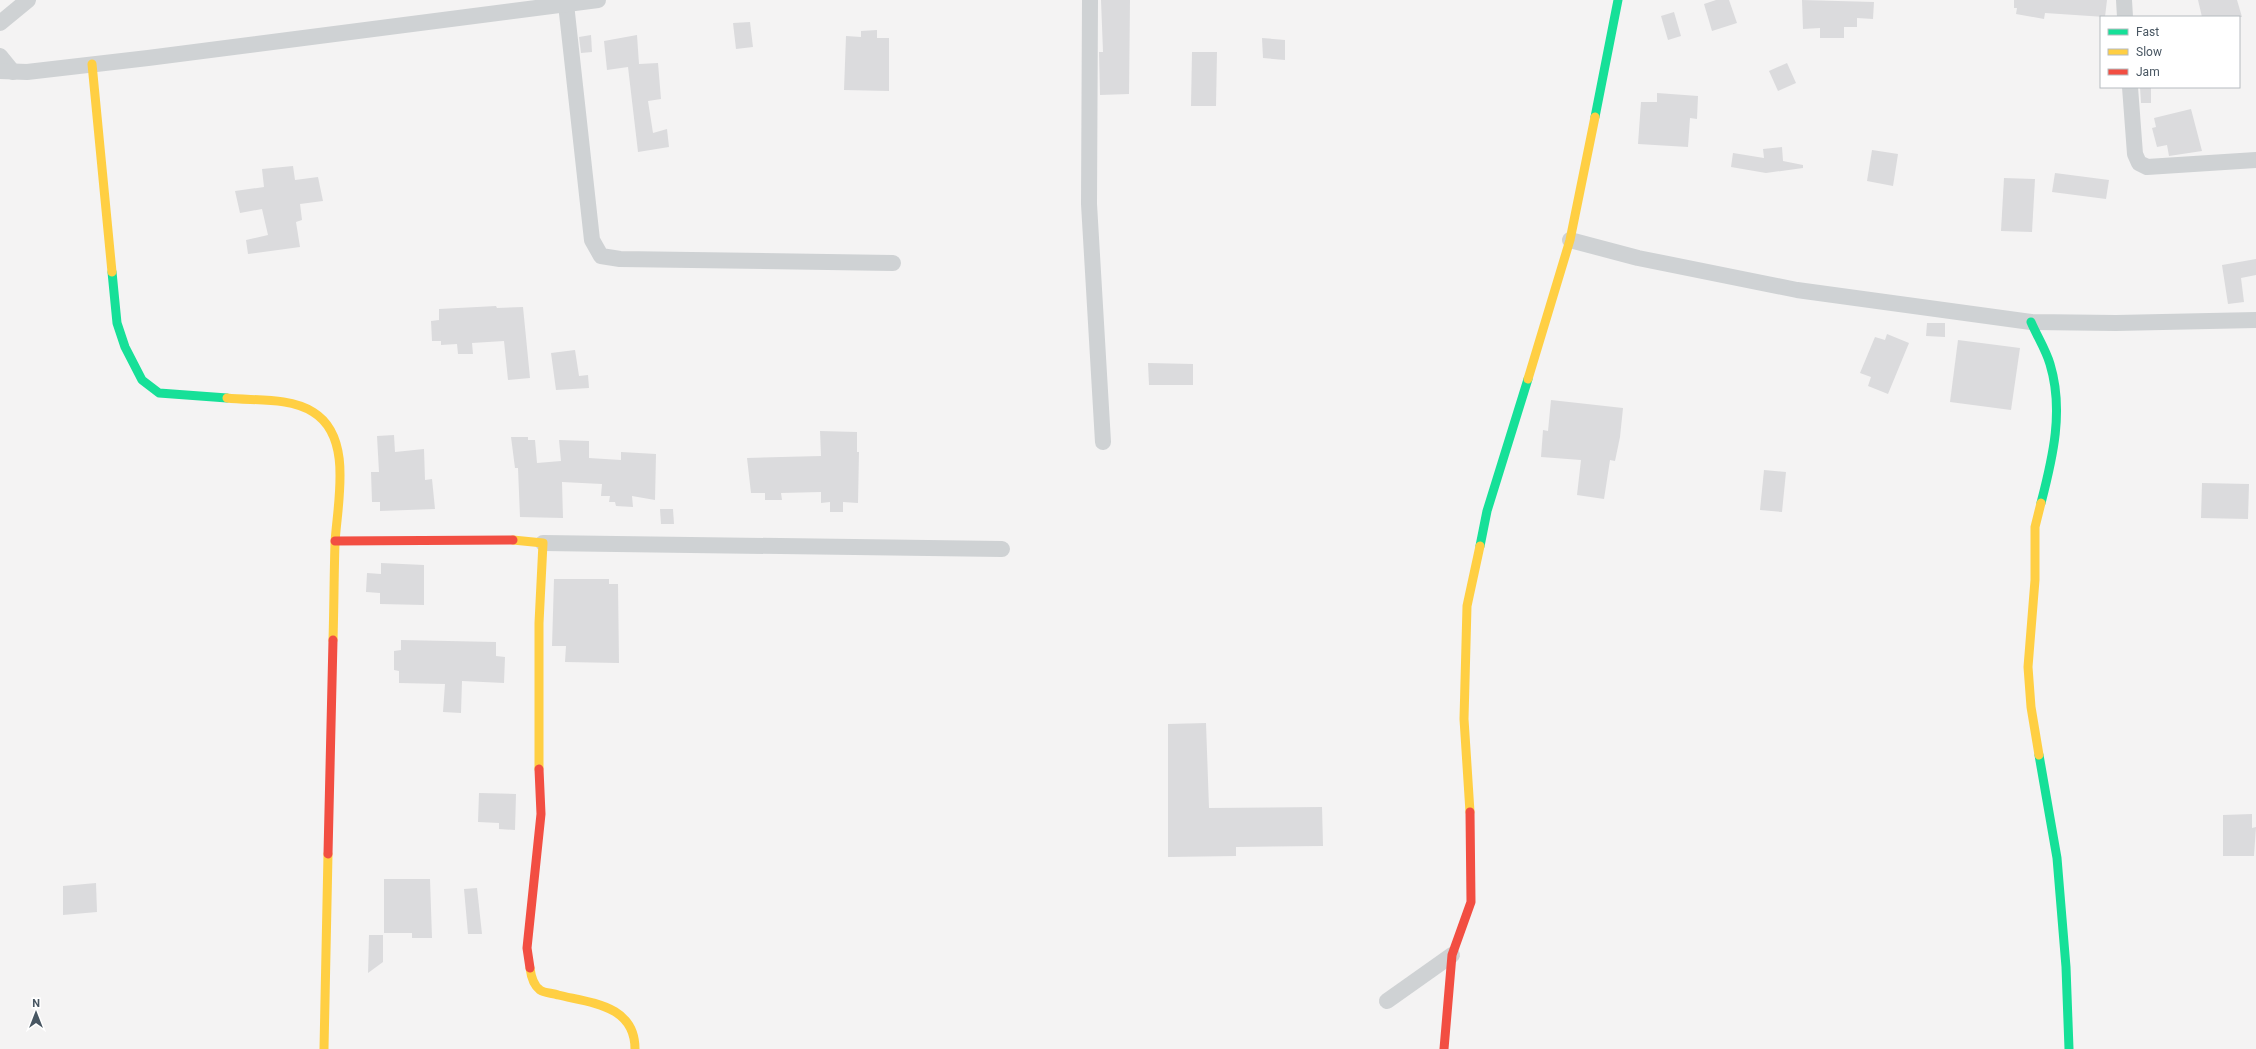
<svg xmlns="http://www.w3.org/2000/svg" width="2256" height="1049" viewBox="0 0 2256 1049" font-family="Roboto,sans-serif">
<style>
.building{fill:#dbdbdd}
.lines{fill:none;stroke-linecap:round;stroke-linejoin:round}
.street{stroke:#cfd2d4;stroke-width:16}
.fast{stroke:#16e098;stroke-width:9}
.slow{stroke:#ffcf43;stroke-width:9}
.jam{stroke:#f24e42;stroke-width:9}
</style>
<rect width="100%" height="100%" fill="#f4f3f3"/>
<g class="building">
<polygon points="1101,0 1130,0 1129,94 1100,95 1099,52 1103,52"/>
<polygon points="1716,0 1729,0 1737,23 1712,31 1704,4"/>
<polygon points="1802,0 1874,2 1873,19 1857,18 1857,27 1844,27 1844,38 1820,38 1820,28 1803,29"/>
<polygon points="2014,0 2107,0 2105,17 2045,13 2044,19 2016,14 2017,8 2014,8"/>
<polygon points="2198,0 2237,0 2242,17 2202,17"/>
<polygon points="1674,12 1681,36 1668,40 1661,16"/>
<polygon points="750,22 753,47 736,49 733,23"/>
<polygon points="877,30 877,38 889,38 889,91 844,90 846,36 861,37 861,31"/>
<polygon points="591,35 592,52 581,53 579,37"/>
<polygon points="637,35 639,64 658,63 661,99 648,101 653,133 667,129 669,147 638,152 628,67 607,70 604,41"/>
<polygon points="1262,38 1285,40 1285,60 1263,58"/>
<polygon points="1192,52 1217,52 1216,106 1191,106"/>
<polygon points="1787,63 1796,83 1778,91 1769,71"/>
<polygon points="2140,87 2151,87 2151,103 2141,103"/>
<polygon points="1657,93 1698,96 1697,119 1690,118 1688,147 1638,144 1641,102 1657,102"/>
<polygon points="2191,109 2202,151 2169,156 2167,145 2157,147 2152,128 2156,127 2154,118"/>
<polygon points="1782,147 1783,161 1803,165 1803,168 1766,173 1731,167 1733,153 1764,158 1763,149"/>
<polygon points="1872,150 1898,154 1893,186 1867,181"/>
<polygon points="293,166 295,180 318,177 323,201 300,204 302,220 296,222 300,247 248,254 246,240 268,235 262,209 240,213 235,191 264,187 262,169"/>
<polygon points="2055,173 2109,180 2106,199 2052,192"/>
<polygon points="2004,178 2035,179 2032,232 2001,231"/>
<polygon points="2256,259 2256,275 2241,278 2244,302 2228,304 2222,265"/>
<polygon points="496,306 497,308 523,307 530,378 508,380 504,341 472,343 473,354 458,354 457,344 441,345 441,341 432,341 431,321 439,320 439,309"/>
<polygon points="1927,323 1945,323 1945,337 1926,336"/>
<polygon points="1887,334 1909,343 1888,394 1868,386 1871,377 1860,373 1875,337 1885,340"/>
<polygon points="1958,340 2020,348 2011,410 1950,402"/>
<polygon points="575,350 579,376 588,375 589,388 556,390 551,353"/>
<polygon points="1148,363 1193,364 1193,385 1149,385"/>
<polygon points="1551,400 1623,408 1620,437 1615,461 1610,460 1604,499 1577,495 1581,460 1541,457 1543,430 1548,431"/>
<polygon points="820,431 857,432 857,452 859,452 858,503 843,502 843,512 830,512 830,502 821,503 821,492 781,493 782,500 765,500 765,493 751,493 747,458 821,456"/>
<polygon points="394,435 395,452 424,449 425,480 432,479 435,509 380,511 380,502 372,502 371,472 379,472 377,436"/>
<polygon points="511,437 528,437 528,440 535,440 537,463 561,461 559,440 589,441 589,458 621,460 621,452 656,454 655,500 632,496 633,507 616,506 615,502 609,502 610,496 601,496 602,484 562,482 563,518 520,517 518,468 515,468"/>
<polygon points="1764,470 1786,472 1782,512 1760,510"/>
<polygon points="2202,483 2249,484 2248,519 2201,518"/>
<polygon points="660,509 673,509 674,524 661,524"/>
<polygon points="381,563 424,565 424,605 380,604 380,593 366,592 367,573 381,574"/>
<polygon points="554,579 609,579 609,584 618,584 619,663 565,662 566,646 552,646"/>
<polygon points="401,640 496,642 496,656 505,657 504,683 462,681 461,713 443,712 445,684 399,683 399,671 394,670 394,651 401,650"/>
<polygon points="1206,723 1209,808 1322,807 1323,846 1236,847 1236,856 1168,857 1168,724"/>
<polygon points="479,793 516,794 515,830 499,829 499,823 478,822"/>
<polygon points="2252,814 2252,828 2256,827 2254,856 2223,856 2223,815"/>
<polygon points="384,879 430,879 432,938 412,938 412,933 384,933"/>
<polygon points="96,883 97,912 63,915 63,886"/>
<polygon points="477,888 482,934 468,934 464,889"/>
<polygon points="369,935 383,935 383,962 368,973"/>
</g>
<g class="lines">
<g class="street">
<polyline points="1090,0 1089,204 1103,442"/>
<polyline points="2124,0 2125,17"/>
<polyline points="566,4 592,240 601,256 620,259 893,263"/>
<polyline points="0,23 28,0"/>
<polyline points="0,56 13,72"/>
<polyline points="0,71 27,72 148,58 598,0"/>
<polyline points="2130,87 2135,154 2139,163 2147,167 2256,160"/>
<polyline points="1570,240 1638,258 1797,290 2031,322 2116,323 2256,320"/>
<polyline points="543,543 1002,549"/>
<polyline points="1387,1001 1452,955"/>
</g>
<g class="fast">
<polyline points="1595,117 1618,0"/>
<polyline points="112,272 117,323 125,347 142,380 159,393 227,398"/>
<path d="M2031,322C2037,336 2046,350 2050,364C2064,410 2053,457 2041,503"/>
<polyline points="1480,546 1487,511 1528,379"/>
<polyline points="2039,755 2057,858 2066,967 2069,1049"/>
</g>
<g class="slow">
<polyline points="92,64 112,272"/>
<polyline points="1528,379 1570,240 1595,117"/>
<path d="M227,398C254,401 289,397 313,412C354,437 337,504 335,543C334,575 334,607 333,640"/>
<polyline points="513,540 543,543 539,623 539,769"/>
<polyline points="2039,755 2031,707 2028,667 2035,580 2035,527 2041,503"/>
<polyline points="1470,812 1464,719 1467,606 1480,546"/>
<path d="M530,968C531,976 533,985 540,990C544,993 553,993 558,995C591,1003 635,1005 635,1049"/>
<polyline points="324,1049 328,854"/>
</g>
<g class="jam">
<polyline points="335,541 513,540"/>
<polyline points="328,854 333,640"/>
<polyline points="530,968 527,948 541,814 539,769"/>
<polyline points="1444,1049 1452,955 1471,902 1470,812"/>
</g>
</g>
<rect x="2100" y="16" width="140" height="72" fill="#ffffff" stroke="#b6bbc0"/>
<rect x="2108" y="29" width="20" height="6" fill="#16e098" stroke="#b6bbc0"/>
<text x="2136" y="36" font-size="12" fill="#485662">Fast</text>
<rect x="2108" y="49" width="20" height="6" fill="#ffcf43" stroke="#b6bbc0"/>
<text x="2136" y="56" font-size="12" fill="#485662">Slow</text>
<rect x="2108" y="69" width="20" height="6" fill="#f24e42" stroke="#b6bbc0"/>
<text x="2136" y="76" font-size="12" fill="#485662">Jam</text>
<g transform="translate(36 1013)" stroke="#ffffff" stroke-width="3" paint-order="stroke">
<path d="M0-3L7 15L0 10L-7 15Z" fill="#485662"/>
<text y="-6" font-size="11" font-weight="bold" text-anchor="middle" fill="#485662">N</text>
</g>
</svg>
